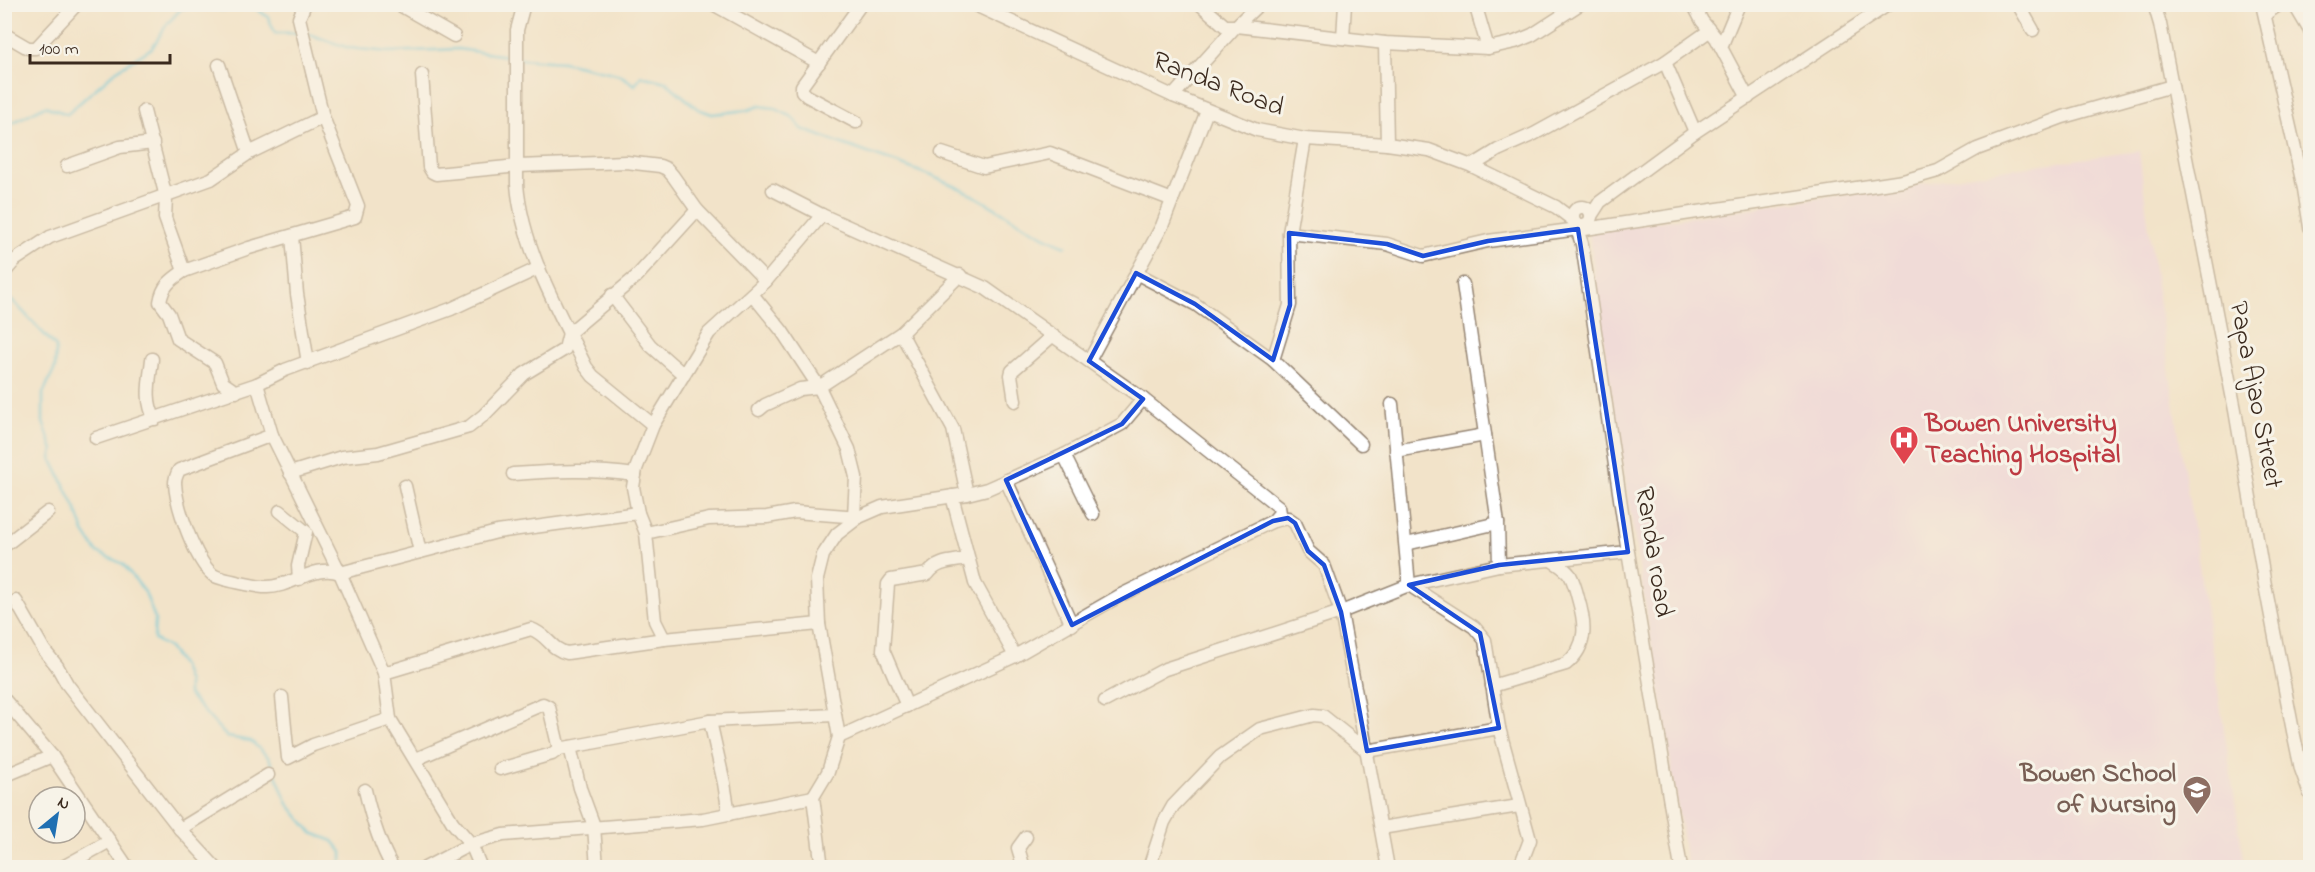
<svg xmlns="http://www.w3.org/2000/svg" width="2315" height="872" viewBox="0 0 2315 872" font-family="'Indie Flower',sans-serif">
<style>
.built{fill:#eed0e8}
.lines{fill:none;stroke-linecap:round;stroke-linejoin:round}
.stream{stroke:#5cc2da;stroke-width:3}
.minor-casing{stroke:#968674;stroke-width:15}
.minor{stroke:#fff;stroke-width:12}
.marked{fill:none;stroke:#1d4ed8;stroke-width:4.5;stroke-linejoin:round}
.labels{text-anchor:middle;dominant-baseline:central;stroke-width:6;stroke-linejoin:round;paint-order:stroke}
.street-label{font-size:27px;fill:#3b2a1e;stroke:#f7f3e8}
.health-label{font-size:27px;font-weight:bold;fill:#be3a42;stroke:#f7f3e8;text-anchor:start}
.education-label{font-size:27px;font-weight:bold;fill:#785e54;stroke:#f7f3e8;text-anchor:end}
</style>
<rect width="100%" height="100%" fill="#f7f3e8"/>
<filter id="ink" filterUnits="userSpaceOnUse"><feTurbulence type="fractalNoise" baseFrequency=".0167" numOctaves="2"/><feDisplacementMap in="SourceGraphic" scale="12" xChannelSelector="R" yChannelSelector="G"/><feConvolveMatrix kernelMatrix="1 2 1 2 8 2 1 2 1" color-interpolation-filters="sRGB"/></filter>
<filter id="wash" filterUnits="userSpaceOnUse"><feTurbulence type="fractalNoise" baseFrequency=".008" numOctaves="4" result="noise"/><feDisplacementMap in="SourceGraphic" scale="24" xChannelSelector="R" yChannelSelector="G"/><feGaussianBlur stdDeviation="1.35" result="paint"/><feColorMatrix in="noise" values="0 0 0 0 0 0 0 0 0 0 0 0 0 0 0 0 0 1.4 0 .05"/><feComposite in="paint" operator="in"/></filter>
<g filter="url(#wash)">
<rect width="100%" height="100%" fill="#f2e3c9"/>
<polygon class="built" points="2139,151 2156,284 2245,867 1687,867 1600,320 1589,232 1840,195 1899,188 2001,170"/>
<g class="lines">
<g class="stream">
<polyline points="308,34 349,48 389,52 458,49 514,57"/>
<path d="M520,59L563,62L609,72L620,75L635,85L641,76L666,82L698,109L712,114L748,110L759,106L774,108L792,117L802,129C854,150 907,164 957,187C995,205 1027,231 1066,246"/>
<polyline points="4,127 45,106 67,114 117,70 152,48 167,24 181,9 196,6 224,10 235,7 254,7 268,17 275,33 298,33"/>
<polyline points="4,297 14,302 56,347 55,368 43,393 43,422 53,450 51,458 75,507 84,532 97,552 123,564 145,592 155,619 154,639 169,648 182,666 188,683 188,694 227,737 251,741 269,758 288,804 312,833 333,841 342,852 342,860 334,868"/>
</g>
</g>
</g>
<g filter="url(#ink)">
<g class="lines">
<g class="minor-casing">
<g id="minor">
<polyline points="398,4 454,36"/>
<path d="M524,4L517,30V184C522,248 558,310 586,367L593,376L653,425"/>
<polyline points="713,4 819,63"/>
<polyline points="973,4 1173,96 1257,130 1305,139 1387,144 1429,150 1472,166 1556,207 1573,220"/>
<polyline points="1200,4 1225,26 1236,26 1385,43 1488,48 1515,42 1532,35 1580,4"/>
<polyline points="1475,4 1488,48"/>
<polyline points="1693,4 1702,21 1716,38 1748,98"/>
<polyline points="2018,4 2033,30"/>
<polyline points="2154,4 2160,24 2235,410 2265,585 2293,731 2301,769 2310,794"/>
<polyline points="2262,4 2304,189 2310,227"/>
<polyline points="2294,4 2310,31"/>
<polyline points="2265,14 2280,4"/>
<polyline points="4,34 28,48 36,48 77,4"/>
<polyline points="1343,38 1345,4"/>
<polyline points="1385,43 1387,144"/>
<polyline points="1721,47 1739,4"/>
<polyline points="1665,62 1695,132"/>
<polyline points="219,65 249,153"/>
<polyline points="422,75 429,167 432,172 436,174 518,166 626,162 660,166 667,169 673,176 697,210 766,281"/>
<polyline points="1173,96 1236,26 1259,4"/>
<polyline points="144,111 166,197 165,218 184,271 249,248 355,217 358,206 323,117 299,18 305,4"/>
<polyline points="856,122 807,96 802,91 802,86 861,4"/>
<polyline points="942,153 984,167 1050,153 1170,199"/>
<polyline points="67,166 120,147 153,143"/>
<polyline points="1472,166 1498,150 1534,134 1665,62 1709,31"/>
<polyline points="773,190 822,215 985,288 1143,399 1122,424 1064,455 987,489 967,494 882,507 859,517 837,534 823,555 817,579 819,624 839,737 828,772 813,797 822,868"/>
<circle cx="1582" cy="216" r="9"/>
<polyline points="1591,216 1600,202 1695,132 1889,4"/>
<polyline points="1575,223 1582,244 1628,552 1681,868"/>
<polyline points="1585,229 1903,181 1938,171 1977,149 2063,117 2172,86"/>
<polyline points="1289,233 1387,244 1423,256 1488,241 1578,229"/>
<polyline points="292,236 297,294 308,363"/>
<path d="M184,271C171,280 163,285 160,302L169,314L178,339L215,363L223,383L236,392"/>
<polyline points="4,273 15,260 50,237 211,179 249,153 323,117"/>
<polyline points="1136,273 1195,304 1273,360 1361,444"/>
<polyline points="1463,284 1498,523 1499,565"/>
<polyline points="752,294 782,331 819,387 849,449 856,477 854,516"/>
<polyline points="612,295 650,345 684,375"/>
<polyline points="901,333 953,429 967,494"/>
<path d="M152,359C150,379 144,400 155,419"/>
<polyline points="1273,360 1290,305 1289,233 1305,139"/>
<polyline points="1089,361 1162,226 1207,111"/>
<polyline points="257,384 272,435 340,573 384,673 390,719 453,823 471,844 481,868"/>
<polyline points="1015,401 1011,375 1012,371 1052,336"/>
<polyline points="1392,404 1409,585 1474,627 1485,640 1499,728 1530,840 1522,861 1523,868"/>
<polyline points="759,410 765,405 800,389 819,387 901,333 960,275"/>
<path d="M272,435L179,470C177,474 175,478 175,483C176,506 195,560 213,575C219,579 257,587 266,587C291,588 315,563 340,573L497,532L638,513"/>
<polyline points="96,438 257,384 285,370 451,309 539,268"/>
<polyline points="1396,451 1485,435"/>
<polyline points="1064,455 1093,514"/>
<polyline points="290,473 342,457 378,453 469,427 484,415 524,374 565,349 569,333 637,276 697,210"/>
<path d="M513,474C554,471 593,469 635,475"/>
<polyline points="1006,480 1072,625"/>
<polyline points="405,486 420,552"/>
<polyline points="952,496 975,583 1015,656"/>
<polyline points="280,511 306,532 298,566 299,579"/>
<polyline points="1273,521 1288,518 1295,523 1308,551 1324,565 1341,612 1388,868"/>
<polyline points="646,533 709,519 767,517 795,512 859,517"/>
<polyline points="1406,544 1498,523"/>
<polyline points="4,546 48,512"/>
<polyline points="16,601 44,650 57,666 67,684 180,829 216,868"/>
<polyline points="664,639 655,621 646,533 638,513 633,487 636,469 653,425 709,333 766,281 822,215"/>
<path d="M384,673L531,629C548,635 550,649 567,653L664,639L819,624"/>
<path d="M1492,686L1566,664C1589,646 1585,622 1578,598C1576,590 1574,582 1570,575C1565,568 1557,564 1551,560"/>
<polyline points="282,697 288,758 313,745 390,719"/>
<polyline points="4,699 52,756 128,868"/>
<polyline points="1105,701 1165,669 1341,612 1409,585 1499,565 1628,552"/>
<path d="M907,706L883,650L888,584L891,580L928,574C937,561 952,562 967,559"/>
<polyline points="710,721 724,783 729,814"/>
<polyline points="839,737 1015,656 1121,595 1273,521 1280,513 1279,507 1143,399"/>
<polyline points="570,747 580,788 594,826 597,868"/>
<polyline points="416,759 543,704 549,707 559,749 710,721 835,715"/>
<polyline points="500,769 552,754 559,749"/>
<polyline points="4,776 52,756"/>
<path d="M365,790C371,816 379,844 393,868"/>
<polyline points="1381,828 1519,806"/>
<polyline points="180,829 268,775"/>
<polyline points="61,868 110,841"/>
<polyline points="425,868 471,844 503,835 703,819 813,797"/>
<polyline points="1024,868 1018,848 1026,837"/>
<polyline points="1149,868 1164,822 1173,806 1220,757 1260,729 1314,715 1323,716 1367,751 1499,728"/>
</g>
</g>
<use href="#minor" class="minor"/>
</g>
</g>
<path d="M0 0H2315V872H0ZM1578,229L1628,552L1499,565L1409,585L1480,633L1499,728L1367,751L1341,612L1324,565L1308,551L1295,523L1288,518L1273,521L1072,625L1006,480L1122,424L1143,399L1089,361L1136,273L1195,304L1273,360L1290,305L1289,233L1387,244L1423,256L1488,241Z" fill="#f2e3c9" fill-opacity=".55" fill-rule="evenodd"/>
<path class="marked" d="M1578,229L1628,552L1499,565L1409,585L1480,633L1499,728L1367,751L1341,612L1324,565L1308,551L1295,523L1288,518L1273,521L1072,625L1006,480L1122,424L1143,399L1089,361L1136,273L1195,304L1273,360L1290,305L1289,233L1387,244L1423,256L1488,241Z"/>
<defs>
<g id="hospital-pin" transform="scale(1.5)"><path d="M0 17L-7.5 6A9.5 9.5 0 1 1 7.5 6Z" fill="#e0444e" stroke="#f7f3e8"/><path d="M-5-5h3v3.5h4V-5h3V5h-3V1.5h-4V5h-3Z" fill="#fff"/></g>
<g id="school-pin" transform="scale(1.5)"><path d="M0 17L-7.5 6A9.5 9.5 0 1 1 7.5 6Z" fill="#8d6e63" stroke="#f7f3e8"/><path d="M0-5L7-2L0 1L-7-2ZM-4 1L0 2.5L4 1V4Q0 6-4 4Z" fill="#fff"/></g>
</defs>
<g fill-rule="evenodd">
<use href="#hospital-pin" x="1904" y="440"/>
<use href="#school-pin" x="2197" y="790"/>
</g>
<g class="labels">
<g class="street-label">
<text transform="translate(1218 85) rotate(21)">Randa Road</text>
<text transform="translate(2255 395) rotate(79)">Papa Ajao Street</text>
<text transform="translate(1653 552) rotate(81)">Randa road</text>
</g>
<g class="health-label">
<text x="1925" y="424">Bowen University<tspan x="1925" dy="31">Teaching Hospital</tspan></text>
</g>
<g class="education-label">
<text x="2176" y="774">Bowen School<tspan x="2176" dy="31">of Nursing</tspan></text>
</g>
</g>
<rect width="2315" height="872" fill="none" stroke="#f7f3e8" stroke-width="24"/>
<g transform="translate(57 815) rotate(30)"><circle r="28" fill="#f7f3e8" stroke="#aca397" stroke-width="1.5"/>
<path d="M0-4.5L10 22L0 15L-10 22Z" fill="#1f6fb2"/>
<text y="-9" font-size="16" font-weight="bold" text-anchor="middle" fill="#3b2a1e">N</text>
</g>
<path d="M30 54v9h140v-9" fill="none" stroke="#3b2a1e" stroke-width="3"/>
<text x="39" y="54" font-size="18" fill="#3b2a1e" stroke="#f7f3e8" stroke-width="4.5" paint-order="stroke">100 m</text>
</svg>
